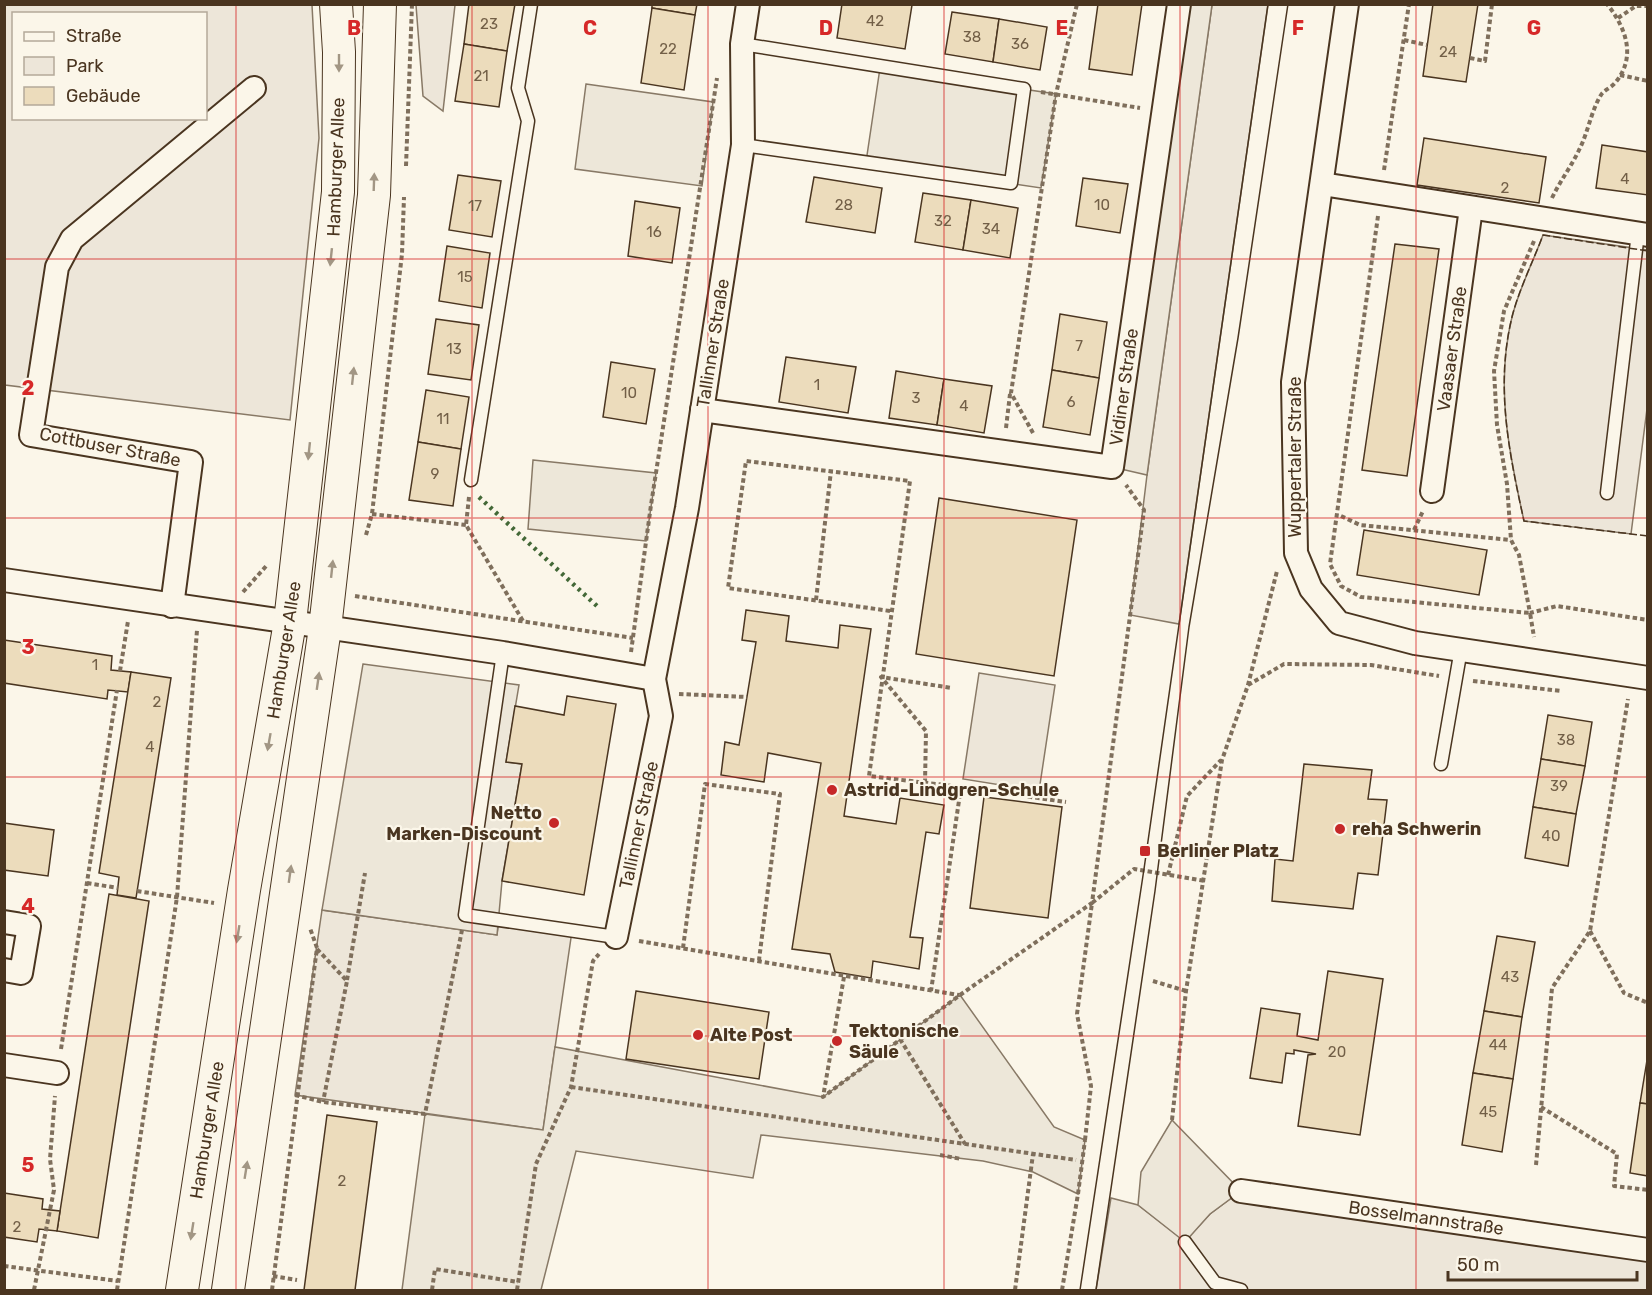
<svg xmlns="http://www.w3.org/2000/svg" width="1652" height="1295" viewBox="0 0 1652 1295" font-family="Rubik,sans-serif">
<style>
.green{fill:#ede6d9;stroke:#887966;stroke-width:1.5;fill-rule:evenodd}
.parking{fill:#ede7d9;stroke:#887966;stroke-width:1.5}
.building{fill:#ecdcbc;stroke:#4a3520;stroke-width:1.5}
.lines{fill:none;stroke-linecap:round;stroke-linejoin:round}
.lane-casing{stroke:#4a3520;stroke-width:15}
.street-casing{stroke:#4a3520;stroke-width:26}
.secondary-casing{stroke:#4a3520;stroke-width:34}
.path{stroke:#7f6f5c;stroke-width:4;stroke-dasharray:4.5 3;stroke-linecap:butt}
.lane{stroke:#fbf6e9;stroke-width:12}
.street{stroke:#fbf6e9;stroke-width:22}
.secondary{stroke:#fbf6e9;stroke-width:32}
.tram{stroke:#4a3520;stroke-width:1.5}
.path-bridge{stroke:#7f6f5c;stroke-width:4;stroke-dasharray:4.5 3;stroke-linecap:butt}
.hedge{stroke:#436837;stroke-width:4.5;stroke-dasharray:3 4.5;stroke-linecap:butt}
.fence{stroke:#4a3520;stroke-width:1.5;stroke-dasharray:8 3;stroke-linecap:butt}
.oneway{fill:#a29684}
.grid{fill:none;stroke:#d62828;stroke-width:1.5;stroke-opacity:0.55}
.poi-dot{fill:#c62828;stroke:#fbf6e9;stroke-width:2}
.labels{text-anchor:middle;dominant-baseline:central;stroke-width:4.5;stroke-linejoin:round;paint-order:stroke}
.number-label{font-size:15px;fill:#725f47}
.street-label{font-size:18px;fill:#4a3520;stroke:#fbf6e9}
.poi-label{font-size:18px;font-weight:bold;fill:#4a3520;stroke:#fbf6e9;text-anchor:start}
.grid-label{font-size:20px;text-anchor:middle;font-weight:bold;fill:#d62828;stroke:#fbf6e9;stroke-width:4.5;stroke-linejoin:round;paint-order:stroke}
</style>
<rect width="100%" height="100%" fill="#fbf6e9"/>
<g class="green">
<path d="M4,5H312L319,138L290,420L5,385ZM14,14H206V118H14Z"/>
<polygon points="416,5 455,5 443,111 423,96"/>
<polygon points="1212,5 1268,5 1179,624 1130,615 1147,475"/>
<path d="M1543,235L1647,250L1648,401L1631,534L1524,521C1509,453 1495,386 1512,317C1519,289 1533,262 1543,235Z"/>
<polygon points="979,673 1055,685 1039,791 963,779"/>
<polygon points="322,910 497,935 499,920 572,931 543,1130 295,1095"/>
<polygon points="1241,1191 1647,1250 1647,1290 1096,1290 1111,1198 1138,1205 1185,1241 1210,1214"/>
</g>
<g class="parking">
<polygon points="1179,5 1212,5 1147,475 1112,467"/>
<polygon points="880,68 1056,94 1041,188 866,162"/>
<polygon points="586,84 713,102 702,186 575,169"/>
<polygon points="533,460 656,473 646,541 528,529"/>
<polygon points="363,664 519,685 506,762 522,764 502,881 497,935 322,910"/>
<polygon points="960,995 1054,1127 1085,1140 1078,1194 1033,1172 983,1161 761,1135 753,1178 576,1151 541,1290 402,1290 425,1114 543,1130 555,1047 823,1097"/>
<polygon points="1172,1120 1241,1191 1210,1214 1185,1242 1138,1205 1141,1172"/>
</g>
<g class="building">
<polygon points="469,4 515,4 507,51 464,44"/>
<polygon points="652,4 697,4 695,15 652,8"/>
<polygon points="842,4 912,5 905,49 837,38"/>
<polygon points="1098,4 1142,4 1132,75 1089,69"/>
<polygon points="1433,4 1478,4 1466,82 1423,76"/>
<polygon points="652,8 695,15 684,90 641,83"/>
<polygon points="952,12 999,19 993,62 945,54"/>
<polygon points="999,19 1047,27 1040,70 993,62"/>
<polygon points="464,44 507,51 499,107 455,101"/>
<polygon points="1424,138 1546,157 1539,203 1417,185"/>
<polygon points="1602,145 1648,152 1648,195 1596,188"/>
<polygon points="458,175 501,181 492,237 449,230"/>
<polygon points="814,177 882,188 875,233 806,222"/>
<polygon points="1083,178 1128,184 1120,233 1076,226"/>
<polygon points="923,193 971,200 963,250 915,242"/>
<polygon points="971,200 1018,208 1010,258 963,250"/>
<polygon points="635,201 680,208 672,263 628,256"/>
<polygon points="1395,244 1439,249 1407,476 1362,470"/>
<polygon points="447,246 490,253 482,308 439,301"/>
<polygon points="1060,314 1107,322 1099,378 1052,370"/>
<polygon points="436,319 479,325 471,380 428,374"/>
<polygon points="786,357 856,367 848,413 779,402"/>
<polygon points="611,362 655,369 646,424 603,417"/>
<polygon points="1052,370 1099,378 1090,435 1043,427"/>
<polygon points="896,371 944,379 937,425 889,418"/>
<polygon points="944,379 992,386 984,433 937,425"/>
<polygon points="426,390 469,397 461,449 418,442"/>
<polygon points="418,442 461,449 453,506 409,500"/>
<polygon points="939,498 1077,520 1054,676 916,654"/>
<polygon points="1364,530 1487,550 1479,595 1357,575"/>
<polygon points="746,610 789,616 786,641 838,648 840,625 871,629 844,816 896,824 900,798 944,805 939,834 926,832 910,937 923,938 919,969 873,961 871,978 835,972 830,954 792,949 821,763 768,753 764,782 721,775 725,742 739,745 756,642 742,640"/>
<polygon points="4,640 112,656 111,670 131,672 128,692 108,690 107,699 4,683"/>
<polygon points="131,672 171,678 136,898 117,895 119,877 99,873"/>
<polygon points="567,696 616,704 584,895 502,881 522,764 506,762 515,706 564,715"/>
<polygon points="1548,715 1592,722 1585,766 1541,759"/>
<polygon points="1541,759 1585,766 1576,814 1533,807"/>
<polygon points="1304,764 1372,770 1368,799 1387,800 1378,875 1358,873 1353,909 1272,901 1275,859 1293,861"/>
<polygon points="984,797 1062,807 1048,918 970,908"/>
<polygon points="1533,807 1576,814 1568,866 1525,858"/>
<polygon points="4,823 54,830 48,876 4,870"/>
<polygon points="109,894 149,901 98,1238 57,1231"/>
<polygon points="1497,936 1535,942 1522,1017 1484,1011"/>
<polygon points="1328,971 1383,979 1360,1135 1298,1126 1308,1055 1316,1054 1294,1050 1294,1054 1286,1053 1282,1083 1250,1078 1261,1008 1300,1014 1297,1036 1318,1040"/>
<polygon points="636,991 769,1012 759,1079 626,1059"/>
<polygon points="1484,1011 1522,1017 1513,1079 1473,1073"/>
<polygon points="1648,1054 1648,1104 1640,1103"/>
<polygon points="1473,1073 1513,1079 1502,1152 1462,1145"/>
<polygon points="1640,1103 1648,1104 1648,1176 1630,1173"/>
<polygon points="327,1115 377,1122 355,1290 304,1290"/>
<polygon points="4,1193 43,1199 42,1209 60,1211 57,1231 39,1229 37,1242 4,1237"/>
</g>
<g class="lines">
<g class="lane-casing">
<g id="lane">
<polyline points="742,44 1024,89 1011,183 743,145"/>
<polyline points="471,480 528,121 518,88 531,4"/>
<polyline points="1607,493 1638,233"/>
<polyline points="503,653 465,915 616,937"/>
<polyline points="1441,764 1461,649"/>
<polyline points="1185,1242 1215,1283 1241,1290"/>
</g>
</g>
<g class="street-casing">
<g id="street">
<polyline points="1347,4 1293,382 1296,553 1311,589 1339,623 1415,643 1648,678"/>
<polyline points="1322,184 1648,235"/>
<polyline points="702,410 1112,467 1179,4"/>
<polyline points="1432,491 1471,208"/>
<polyline points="4,580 503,653 654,679"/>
<polyline points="172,606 191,462 31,435 57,267 72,239 254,88"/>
<polyline points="4,922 29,926 21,973 4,970"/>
<polyline points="616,937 661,716 654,679 687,508 743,145 742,44 748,4"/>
<polyline points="4,1065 57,1073"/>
<polyline points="1241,1191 1648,1250"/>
</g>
</g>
<g class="secondary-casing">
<g id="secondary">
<polyline points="182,1290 244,890 290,622 338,192 339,52 336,4"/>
<polyline points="228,1290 325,628 374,195 380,4"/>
</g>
</g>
<g class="path">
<polyline points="1618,18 1636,6 1648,6"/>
<polyline points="1404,40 1427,45"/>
<polyline points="1470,58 1485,61 1492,4"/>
<polyline points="1620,75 1648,81"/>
<polyline points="1041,92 1140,108"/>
<polyline points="406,166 412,4"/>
<polyline points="1384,170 1409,4"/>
<path d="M1552,198C1560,181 1571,167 1579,150C1588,133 1591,111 1601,95C1604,90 1611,88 1615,83C1637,57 1626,28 1607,4"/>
<polyline points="1378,216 1330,564 1341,586 1361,597 1530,613 1534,637"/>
<polyline points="1534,241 1504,311 1494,371 1497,425 1507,484 1511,540 1519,555 1530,613 1557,606 1648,620"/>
<polyline points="1006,428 1010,394"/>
<polyline points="1033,433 1011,393 1056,94 1077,4"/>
<polyline points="469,497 466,525 523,621"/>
<polyline points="372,514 466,525"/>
<polyline points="1341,516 1360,525 1511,540"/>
<polyline points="1414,530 1423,511"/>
<polyline points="366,535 372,514 402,254 404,197"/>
<polyline points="243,592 268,564"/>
<polyline points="355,596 633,638"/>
<polyline points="816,600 831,471"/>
<polyline points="890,611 728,588 746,461 910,481 869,776 961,787 931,991"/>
<polyline points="631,652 651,505 717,78"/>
<polyline points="120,671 128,621"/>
<polyline points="1473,681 1561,691"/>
<polyline points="1248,685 1284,664 1371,665 1439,676"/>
<polyline points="679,694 747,697"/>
<polyline points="925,783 926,731 881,677 952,688"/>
<polyline points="961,787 1066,802"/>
<polyline points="1168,875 1187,796 1221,760"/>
<polyline points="87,883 118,888"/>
<polyline points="137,891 214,903"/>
<polyline points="1590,931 1624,993 1648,1003"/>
<polyline points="639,941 959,995"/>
<polyline points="683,948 705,784 780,794 759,960"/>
<polyline points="317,949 347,981 323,1102"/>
<polyline points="844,977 823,1097 960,995 1092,903 1144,510 1126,485"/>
<polyline points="347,980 365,873"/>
<polyline points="1153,981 1186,991"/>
<polyline points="900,1039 965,1144"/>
<polyline points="61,1049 117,690"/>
<polyline points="571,1087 1076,1160"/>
<polyline points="295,1095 323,1102 425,1114 462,930"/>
<polyline points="1541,1107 1617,1154 1614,1186 1648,1190"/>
<polyline points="1172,1120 1186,991 1222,760 1248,685 1277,571"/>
<polyline points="1085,1140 1091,1086 1077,1014 1092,903 1134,869 1205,881"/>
<polyline points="940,1155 961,1159"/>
<polyline points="1536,1165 1552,988 1590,931 1628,699"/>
<polyline points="4,1266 118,1281"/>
<polyline points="273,1276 297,1280"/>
<polyline points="34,1290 54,1190 50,1159 55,1096"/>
<polyline points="117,1290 177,897 197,630"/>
<polyline points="272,1290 317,948 310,928"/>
<polyline points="432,1290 435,1269 518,1282"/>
<polyline points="517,1290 536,1164 571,1087 593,961 599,954"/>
<polyline points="1015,1290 1033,1154"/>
<polyline points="1062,1290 1078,1194"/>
</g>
<use href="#lane" class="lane"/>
<use href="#street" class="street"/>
<use href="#secondary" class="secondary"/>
<g class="tram">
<polyline points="1080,1290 1144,869 1268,4"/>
<polyline points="1096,1290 1155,891 1189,627 1238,338 1288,4"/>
</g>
<polyline class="path-bridge" points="1078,1194 1085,1140"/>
<polyline class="hedge" points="479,497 598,607"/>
<path class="fence" d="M1648,251L1543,235C1533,262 1519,289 1512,317C1495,386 1509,453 1524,521L1648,536"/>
</g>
<defs><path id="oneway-solid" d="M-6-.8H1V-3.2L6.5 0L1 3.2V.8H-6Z" transform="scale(1.5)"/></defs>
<g class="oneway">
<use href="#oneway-solid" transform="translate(339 63) rotate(90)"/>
<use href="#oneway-solid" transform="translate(374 182) rotate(-88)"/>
<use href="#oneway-solid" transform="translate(331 257) rotate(96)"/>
<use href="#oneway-solid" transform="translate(353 376) rotate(-84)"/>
<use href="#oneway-solid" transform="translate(309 451) rotate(96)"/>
<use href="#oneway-solid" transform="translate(332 569) rotate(-84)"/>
<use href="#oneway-solid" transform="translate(318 681) rotate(-82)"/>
<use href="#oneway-solid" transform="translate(269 742) rotate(100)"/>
<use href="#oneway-solid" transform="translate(290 874) rotate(-82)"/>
<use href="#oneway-solid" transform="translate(238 934) rotate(99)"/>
<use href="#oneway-solid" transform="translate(246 1170) rotate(-81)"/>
<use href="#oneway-solid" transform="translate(192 1231) rotate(99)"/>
</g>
<path class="grid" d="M236,4V1290M472,4V1290M708,4V1290M944,4V1290M1180,4V1290M1416,4V1290M4,259H1648M4,518H1648M4,777H1648M4,1036H1648"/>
<g class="poi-dot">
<circle cx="832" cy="790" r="6"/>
<circle cx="554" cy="823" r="6"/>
<circle cx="1340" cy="829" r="6"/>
<rect x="1139" y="845" width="12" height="12" rx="3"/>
<circle cx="698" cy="1035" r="6"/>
<circle cx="837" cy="1041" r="6"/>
</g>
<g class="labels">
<g class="number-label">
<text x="875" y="21">42</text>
<text x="489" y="24">23</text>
<text x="972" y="37">38</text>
<text x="1020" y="44">36</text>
<text x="668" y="49">22</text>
<text x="1448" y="52">24</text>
<text x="481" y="76">21</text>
<text x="1625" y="179">4</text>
<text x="1505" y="188">2</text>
<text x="844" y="205">28</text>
<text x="1102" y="205">10</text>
<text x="475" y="206">17</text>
<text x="943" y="221">32</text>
<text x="991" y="229">34</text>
<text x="654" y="232">16</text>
<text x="465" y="277">15</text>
<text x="1079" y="346">7</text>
<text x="454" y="349">13</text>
<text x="817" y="385">1</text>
<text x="629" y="393">10</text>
<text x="916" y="398">3</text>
<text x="1071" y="402">6</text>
<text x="964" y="406">4</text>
<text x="443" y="419">11</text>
<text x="435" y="474">9</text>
<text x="95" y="665">1</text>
<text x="157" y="702">2</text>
<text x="1566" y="740">38</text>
<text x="150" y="747">4</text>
<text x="1559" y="786">39</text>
<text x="1551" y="836">40</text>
<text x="1510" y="977">43</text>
<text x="1498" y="1045">44</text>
<text x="1337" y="1052">20</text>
<text x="1488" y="1112">45</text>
<text x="342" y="1181">2</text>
<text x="17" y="1227">2</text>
</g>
<g class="street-label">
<text transform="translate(336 167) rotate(-88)">Hamburger Allee</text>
<text transform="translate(713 343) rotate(-81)">Tallinner Straße</text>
<text transform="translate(1452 349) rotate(-82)">Vaasaer Straße</text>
<text transform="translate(1124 387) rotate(-82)">Vidiner Straße</text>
<text transform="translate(110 447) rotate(11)">Cottbuser Straße</text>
<text transform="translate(1295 457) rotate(-90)">Wuppertaler Straße</text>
<text transform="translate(284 650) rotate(-81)">Hamburger Allee</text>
<text transform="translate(639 825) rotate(-78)">Tallinner Straße</text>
<text transform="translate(207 1130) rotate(-81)">Hamburger Allee</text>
<text transform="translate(1426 1218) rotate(8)">Bosselmannstraße</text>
</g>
<g class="poi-label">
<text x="844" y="790">Astrid-Lindgren-Schule</text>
<text x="542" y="813" text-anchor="end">Netto<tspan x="542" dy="21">Marken-Discount</tspan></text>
<text x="1352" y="829">reha Schwerin</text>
<text x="1157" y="851">Berliner Platz</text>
<text x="849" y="1031">Tektonische<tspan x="849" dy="21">Säule</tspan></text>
<text x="710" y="1035">Alte Post</text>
</g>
</g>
<g class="grid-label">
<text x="354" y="35">B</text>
<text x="590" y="35">C</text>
<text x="826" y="35">D</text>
<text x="1062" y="35">E</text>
<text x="1298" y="35">F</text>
<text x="1534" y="35">G</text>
<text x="28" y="395">2</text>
<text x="28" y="654">3</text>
<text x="28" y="913">4</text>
<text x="28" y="1172">5</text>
</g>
<rect width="1652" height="1295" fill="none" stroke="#4a3520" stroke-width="12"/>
<rect x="12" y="12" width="195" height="108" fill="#fbf6e9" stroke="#b4a999" stroke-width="1.5"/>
<rect x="24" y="32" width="30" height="9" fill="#fbf6e9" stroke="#b4a999" stroke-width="1.5"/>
<text x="66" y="42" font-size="18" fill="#4a3520">Straße</text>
<rect x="24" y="57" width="30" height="18" fill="#ede6d9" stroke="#b4a999" stroke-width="1.5"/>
<text x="66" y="72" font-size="18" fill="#4a3520">Park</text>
<rect x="24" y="87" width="30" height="18" fill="#ecdcbc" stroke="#b4a999" stroke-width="1.5"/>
<text x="66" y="102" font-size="18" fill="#4a3520">Gebäude</text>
<path d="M1448 1271v9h189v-9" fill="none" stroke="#4a3520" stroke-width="3"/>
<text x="1457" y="1271" font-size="18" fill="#4a3520" stroke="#fbf6e9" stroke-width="4.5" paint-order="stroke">50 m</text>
</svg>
